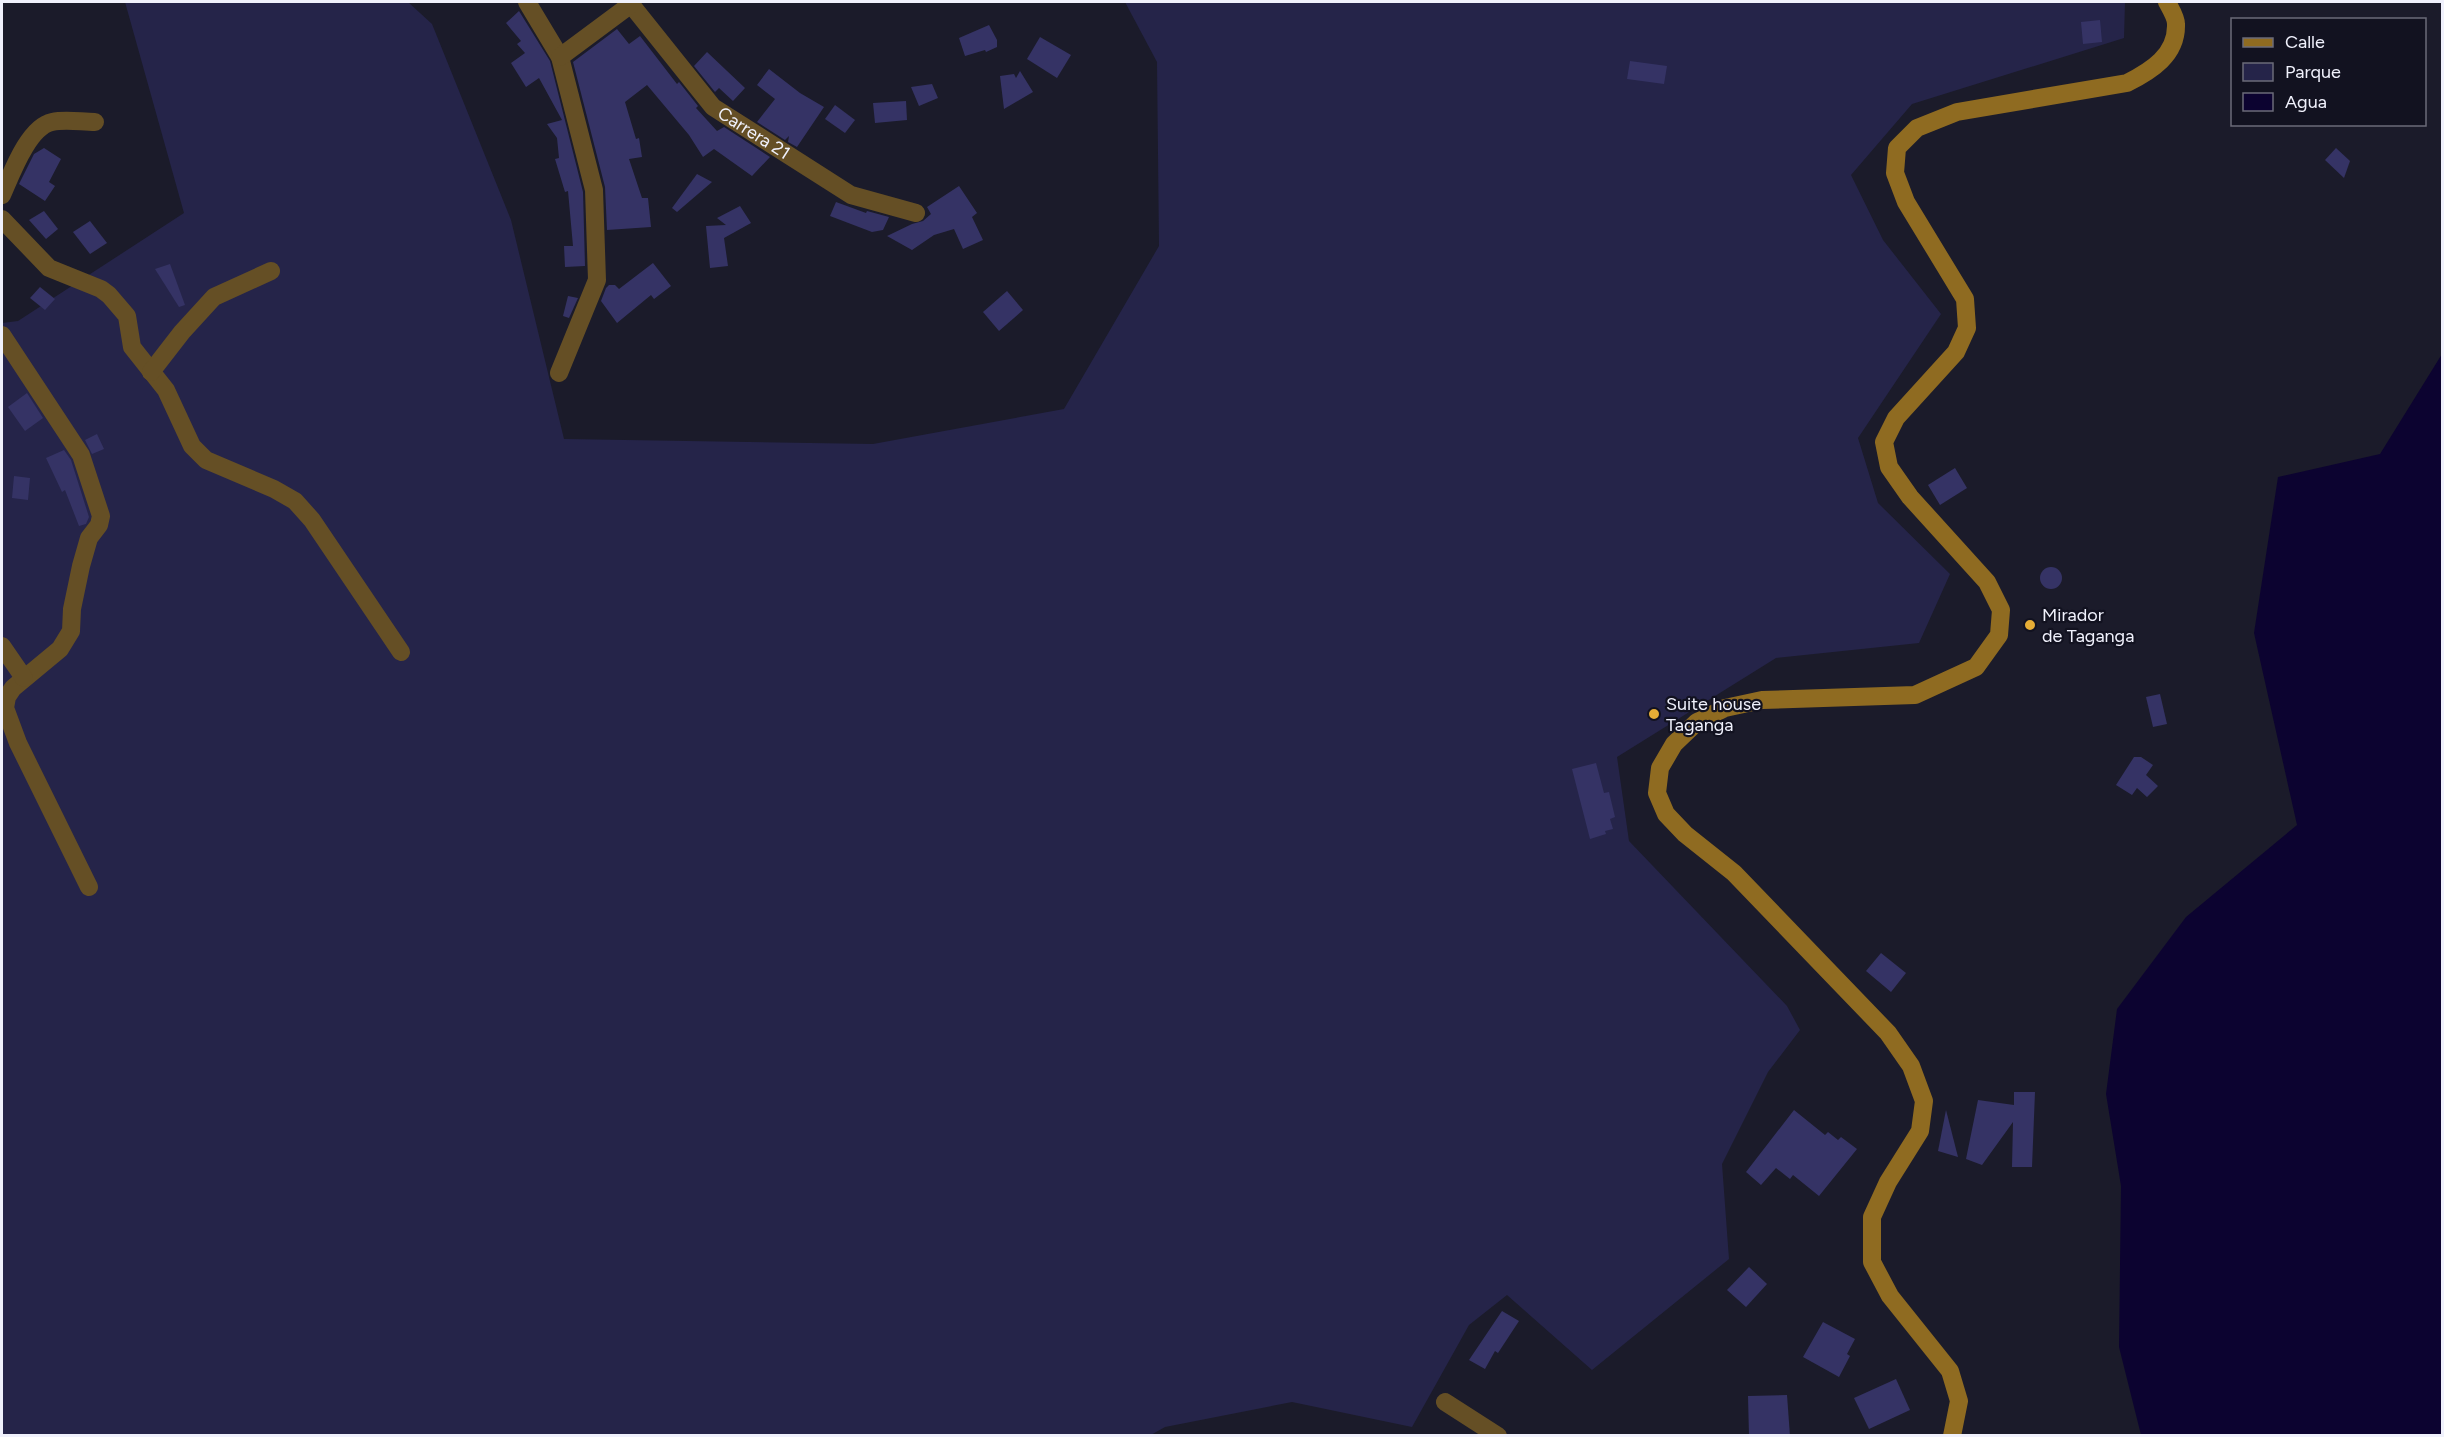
<svg xmlns="http://www.w3.org/2000/svg" width="2444" height="1437" viewBox="0 0 2444 1437" font-family="Figtree,sans-serif">
<style>
.green{fill:#252449}
.water{fill:#0c0330}
.building{fill:#353365}
.lines{fill:none;stroke-linecap:round;stroke-linejoin:round}
.street{stroke:#654f25;stroke-width:18}
.secondary{stroke:#8f6b21;stroke-width:18}
.poi-dot{fill:#e6ad36;stroke:#121220;stroke-width:2}
.labels{text-anchor:middle;dominant-baseline:central;stroke-width:4.5;stroke-linejoin:round;paint-order:stroke}
.street-label{font-size:18px;fill:#f0f1fc;stroke:#121220}
.poi-label{font-size:18px;fill:#f0f1fc;stroke:#121220;text-anchor:start}
</style>
<rect width="100%" height="100%" fill="#1b1b2a"/>
<polygon class="green" points="125,2 408,2 432,24 511,220 564,439 873,444 1064,409 1159,246 1157,62 1125,2 2125,2 2124,38 1912,104 1851,175 1883,240 1941,314 1858,438 1878,503 1950,574 1919,643 1776,658 1617,757 1629,841 1787,1006 1800,1030 1768,1072 1722,1164 1729,1259 1592,1370 1507,1295 1469,1325 1412,1427 1292,1402 1165,1427 1149,1436 2,1436 2,323 18,321 184,213"/>
<polygon class="water" points="2442,354 2442,1435 2141,1435 2119,1347 2121,1186 2106,1094 2117,1009 2186,917 2297,825 2254,633 2278,477 2380,454"/>
<g class="building">
<polygon points="519,11 550,61 583,192 585,266 565,267 564,246 573,246 568,191 565,192 555,159 559,158 557,138 547,124 562,120 539,78 526,87 511,63 525,53 517,44 521,41 506,23"/>
<polygon points="2100,20 2102,42 2083,44 2081,22"/>
<polygon points="989,25 997,40 997,47 986,52 985,50 965,56 959,38"/>
<polygon points="617,29 629,44 640,36 677,84 679,82 698,106 696,108 717,131 724,127 770,157 752,176 714,149 703,157 689,135 647,85 625,102 636,139 639,138 642,157 629,159 642,198 648,198 651,227 607,230 605,187 573,62"/>
<polygon points="1040,37 1071,55 1057,78 1027,59"/>
<polygon points="707,52 745,88 733,101 719,88 715,92 694,66"/>
<polygon points="1630,61 1667,66 1664,84 1627,79"/>
<polygon points="769,69 800,93 824,107 797,147 788,142 789,136 785,140 757,122 775,99 757,85"/>
<polygon points="1020,71 1033,92 1004,109 1000,76 1014,74 1016,78"/>
<polygon points="932,84 938,98 919,106 911,87"/>
<polygon points="906,101 907,120 875,123 873,103"/>
<polygon points="835,105 855,120 845,133 825,119"/>
<polygon points="44,148 61,159 49,182 55,186 45,201 19,184 34,154"/>
<polygon points="2336,148 2350,161 2344,178 2325,160"/>
<polygon points="697,174 712,182 677,212 672,208"/>
<polygon points="959,186 977,213 972,217 983,240 963,249 954,229 934,235 912,250 887,236 912,224 923,221 931,214 927,207"/>
<polygon points="836,202 866,213 867,211 889,217 883,230 872,232 830,216"/>
<polygon points="740,206 751,223 724,238 728,266 710,268 706,226 726,225 717,218"/>
<polygon points="44,211 58,229 46,239 29,220"/>
<polygon points="90,221 107,243 90,254 73,232"/>
<polygon points="653,263 671,286 654,299 651,295 617,323 601,301 606,288 609,285 615,285 619,289"/>
<polygon points="170,264 185,305 179,307 155,269"/>
<polygon points="40,287 55,299 45,310 30,298"/>
<polygon points="1007,291 1023,310 999,331 983,312"/>
<polygon points="568,296 578,298 569,318 563,316"/>
<polygon points="27,393 43,418 25,431 8,407"/>
<polygon points="97,434 104,449 92,454 85,440"/>
<polygon points="64,450 71,460 89,517 86,524 79,526 65,490 62,492 46,458"/>
<polygon points="1955,468 1967,488 1940,505 1928,485"/>
<polygon points="14,476 30,478 28,500 12,498"/>
<circle cx="2051" cy="578" r="11"/>
<polygon points="2160,694 2167,724 2153,727 2146,697"/>
<polygon points="2134,757 2141,757 2153,765 2146,775 2158,786 2147,797 2137,788 2132,795 2116,785"/>
<polygon points="1596,763 1604,793 1609,792 1615,817 1610,819 1613,829 1605,831 1606,834 1590,839 1572,769"/>
<polygon points="1881,953 1906,973 1891,992 1866,971"/>
<polygon points="2014,1092 2035,1092 2032,1167 2012,1167 2013,1122 1982,1165 1966,1159 1978,1100 2014,1105"/>
<polygon points="1794,1110 1825,1135 1828,1132 1838,1140 1841,1137 1857,1149 1819,1196 1793,1175 1790,1179 1776,1168 1761,1185 1746,1172"/>
<polygon points="1946,1110 1958,1157 1938,1151"/>
<polygon points="1749,1267 1767,1284 1746,1307 1727,1290"/>
<polygon points="1502,1311 1519,1321 1498,1353 1495,1351 1485,1369 1469,1360"/>
<polygon points="1823,1322 1855,1339 1847,1354 1850,1356 1839,1377 1803,1357"/>
<polygon points="1896,1379 1910,1410 1869,1429 1854,1398"/>
<polygon points="1787,1395 1790,1436 1749,1436 1748,1396"/>
</g>
<g class="lines">
<g class="street">
<polyline points="527,2 560,57 594,190 597,280 559,373"/>
<path id="s1" d="M629,2L713,107L851,195L916,213"/>
<polyline points="560,57 630,5"/>
<path d="M2,195C11,175 28,127 52,122C66,119 81,122 95,122"/>
<polyline points="2,219 49,268 101,289 109,295 127,316 132,347 166,390 192,446 206,460 274,489 295,501 312,520 401,652"/>
<polyline points="2,335 81,455 101,516 99,525 89,538 81,566 72,609 71,631 60,649 13,688 7,697 5,708 18,743 89,887"/>
<polyline points="151,372 182,332 214,297 271,271"/>
<polyline points="2,646 24,678"/>
<polyline points="1445,1402 1498,1436"/>
</g>
<path class="secondary" d="M1952,1436L1959,1401L1950,1371L1890,1296L1872,1262V1217L1888,1182L1920,1131L1924,1101L1911,1066L1888,1033L1734,873L1685,834L1666,814L1657,793L1660,768L1674,744L1697,722L1725,708L1762,700L1915,695L1976,667L1999,635L2001,610L1987,582L1910,497L1889,467L1884,442L1896,418L1956,352L1967,328L1965,299L1906,202L1895,173L1897,148L1917,128L1957,112L2127,83C2151,71 2177,55 2176,24C2176,17 2170,8 2167,2"/>
</g>
<g class="poi-dot">
<circle cx="2030" cy="625" r="6"/>
<circle cx="1654" cy="714" r="6"/>
</g>
<g class="labels">
<g class="street-label">
<text stroke="none"><textPath href="#s1" startOffset="183">Carrera 21</textPath></text>
</g>
<g class="poi-label">
<text x="2042" y="615">Mirador<tspan x="2042" dy="21">de Taganga</tspan></text>
<text x="1666" y="704">Suite house<tspan x="1666" dy="21">Taganga</tspan></text>
</g>
</g>
<rect width="2444" height="1437" fill="none" stroke="#f0f1fc" stroke-width="6"/>
<rect x="2231" y="18" width="195" height="108" fill="#121220" stroke="#6b6b78" stroke-width="1.5"/>
<rect x="2243" y="38" width="30" height="9" fill="#8f6b21" stroke="#6b6b78" stroke-width="1.5"/>
<text x="2285" y="48" font-size="18" fill="#f0f1fc">Calle</text>
<rect x="2243" y="63" width="30" height="18" fill="#252449" stroke="#6b6b78" stroke-width="1.5"/>
<text x="2285" y="78" font-size="18" fill="#f0f1fc">Parque</text>
<rect x="2243" y="93" width="30" height="18" fill="#0c0330" stroke="#6b6b78" stroke-width="1.5"/>
<text x="2285" y="108" font-size="18" fill="#f0f1fc">Agua</text>
</svg>
